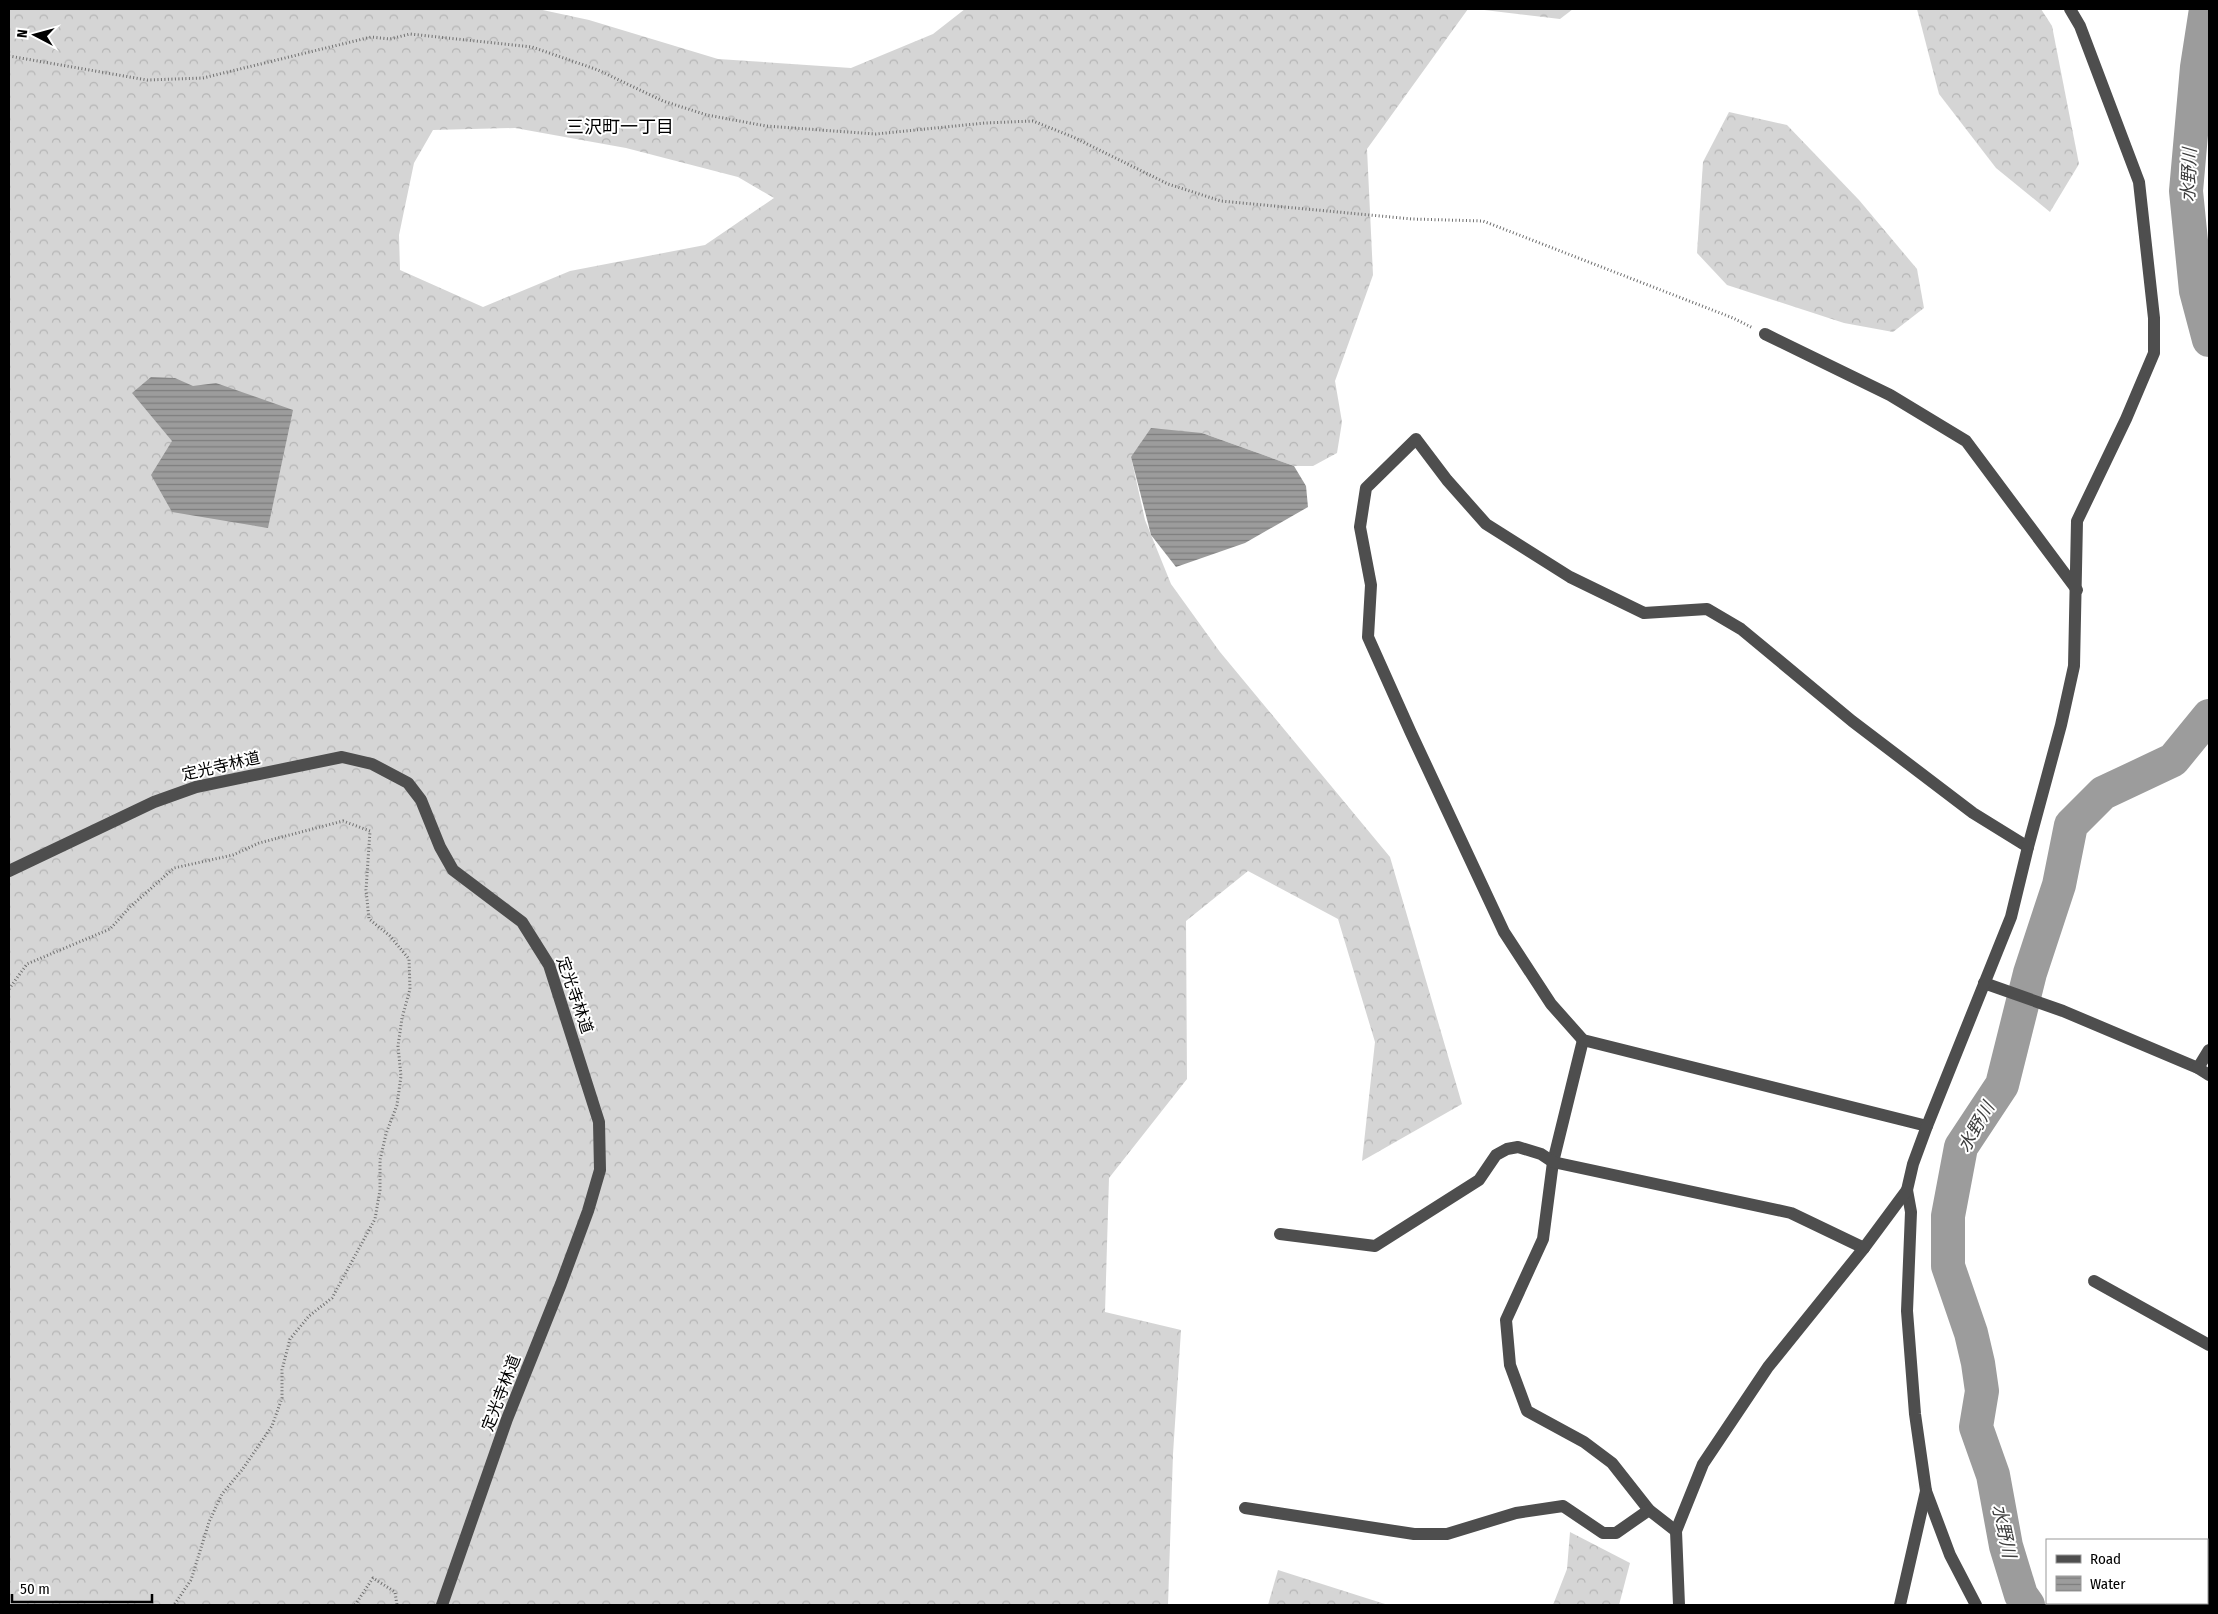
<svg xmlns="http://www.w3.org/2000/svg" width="2218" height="1614" viewBox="0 0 2218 1614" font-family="'Fira Sans Condensed','Noto Sans JP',sans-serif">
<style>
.forest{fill:url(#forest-crowns);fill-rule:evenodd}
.water{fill:url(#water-rules)}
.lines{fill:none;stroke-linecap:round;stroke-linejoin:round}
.river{stroke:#9c9c9c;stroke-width:34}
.path{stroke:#707070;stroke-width:3;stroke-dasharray:1 2.5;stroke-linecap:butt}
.minor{stroke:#4e4e4e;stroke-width:12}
.labels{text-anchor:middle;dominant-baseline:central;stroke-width:4;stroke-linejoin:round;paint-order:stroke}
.street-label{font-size:16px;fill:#000;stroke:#fff}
.neighbourhood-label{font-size:18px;fill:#000;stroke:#fff}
.water-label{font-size:18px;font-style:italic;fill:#3d3d3d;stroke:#fff}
</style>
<defs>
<pattern id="forest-crowns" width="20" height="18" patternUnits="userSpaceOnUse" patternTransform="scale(1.25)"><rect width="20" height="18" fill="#d5d5d5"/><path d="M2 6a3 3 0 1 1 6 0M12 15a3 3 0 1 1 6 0" fill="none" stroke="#b5b5b5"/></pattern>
<pattern id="water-rules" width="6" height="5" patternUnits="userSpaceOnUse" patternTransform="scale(1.25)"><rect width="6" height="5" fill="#9c9c9c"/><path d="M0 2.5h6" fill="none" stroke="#7d7d7d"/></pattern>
</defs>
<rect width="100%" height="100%" fill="#fff"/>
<g class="forest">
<path d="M9,9H538L589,20L718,59L851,68L933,34L965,9H1468L1367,149L1373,275L1335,381L1342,422L1337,453L1313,466H1294L1202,433L1131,457L1145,520L1171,584L1220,652L1390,857L1462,1104L1362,1161L1375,1042L1338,919L1248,871L1186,921L1187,1079L1109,1178L1105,1312L1181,1330L1173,1454L1168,1605H9ZM515,128L626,148L738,177L774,198L705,245L570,271L483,307L400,270L399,235L414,163L433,130Z"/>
<polygon points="1476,9 1573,9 1560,19"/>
<polygon points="1917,9 2041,9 2052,26 2079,164 2050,212 1996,168 1939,94"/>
<polygon points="1729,112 1787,125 1859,200 1917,269 1924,308 1893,332 1844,323 1727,285 1697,253 1703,162"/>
<polygon points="1570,1532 1630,1563 1619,1605 1553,1605 1567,1569"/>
<polygon points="1278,1570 1388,1605 1268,1605"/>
</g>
<g class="water">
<polygon points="151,377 175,378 193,386 216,383 293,410 268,528 172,512 151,475 172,441 132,393"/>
<polygon points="1151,428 1202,433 1294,466 1306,486 1308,507 1245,543 1176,567 1151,535 1131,457"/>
</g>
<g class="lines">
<g class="river">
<polyline points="2206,9 2197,67 2186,191 2196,291 2209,340"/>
<polyline points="2028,1605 2021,1595 2006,1546 1993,1475 1976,1427 1982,1391 1978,1363 1971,1333 1948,1266 1948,1216 1961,1147 2002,1085 2030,973 2059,885 2071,825 2103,793 2173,760 2209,716"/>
</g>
<g class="path">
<polyline points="9,56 147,80 203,78 371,37 390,39 410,34 532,47 598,70 663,101 707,115 766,126 876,134 985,123 1033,121 1073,137 1168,184 1221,201 1412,219 1483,221 1733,318 1753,328"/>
<polyline points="9,989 27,964 110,929 130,907 174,868 233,855 259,843 343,821 370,831 366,890 369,919 390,936 409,959 410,989 402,1018 398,1046 401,1076 397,1105 386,1134 380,1160 380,1190 375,1219 332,1298 309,1316 290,1339 282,1370 282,1398 272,1426 242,1470 222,1494 209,1522 191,1580 174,1605"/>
<polyline points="355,1605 373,1578 395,1592 397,1605"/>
</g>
<g class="minor">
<polyline points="1765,334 1890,395 1966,441 2077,590"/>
<polyline points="9,871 154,802 196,787 342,757 372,764 408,783 421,800 440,847 453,870 522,922 549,965 599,1122 600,1170 588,1211 561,1284 507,1419 442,1605"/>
<polyline points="1984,983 2063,1011 2198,1068 2209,1075"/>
<polyline points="1583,1040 1553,1162 1543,1239 1506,1320 1510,1365 1527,1411 1584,1442 1612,1463 1649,1510 1676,1531"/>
<polyline points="2198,1068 2209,1050"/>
<polyline points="1927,1126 1583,1040 1551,1004 1504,932 1411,733 1368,637 1371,585 1360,527 1366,488 1416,439 1447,480 1486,524 1570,577 1644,613 1707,609 1741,629 1852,721 1973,813 2028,847"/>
<polyline points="1907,1190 1911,1212 1907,1311 1915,1414 1926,1491 1950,1555 1976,1605"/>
<polyline points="1280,1234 1375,1246 1479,1180 1496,1155 1507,1149 1518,1147 1541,1154 1553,1162 1791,1213 1864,1248"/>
<polyline points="2094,1281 2209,1345"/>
<polyline points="1245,1508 1414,1534 1447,1534 1516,1513 1563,1506 1603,1533 1616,1533 1649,1510"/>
<polyline points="1679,1605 1676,1531 1703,1464 1768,1367 1864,1248 1907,1190 1913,1164 1927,1126 2011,917 2028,847 2061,725 2074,666 2077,521 2126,419 2154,353 2154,318 2139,182 2080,26 2070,9"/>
<polyline points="1900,1605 1926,1491"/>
</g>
</g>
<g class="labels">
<g class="street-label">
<text transform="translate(221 766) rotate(-13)">定光寺林道</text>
<text transform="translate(575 995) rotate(71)">定光寺林道</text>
<text transform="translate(501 1393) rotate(-69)">定光寺林道</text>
</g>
<g class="neighbourhood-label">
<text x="620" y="127">三沢町一丁目</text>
</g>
<g class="water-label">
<text transform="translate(2189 175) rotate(-88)">水野川</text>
<text transform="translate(1976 1127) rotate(-60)">水野川</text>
<text transform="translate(2004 1531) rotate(78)">水野川</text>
</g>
</g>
<rect width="2218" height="1614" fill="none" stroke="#000000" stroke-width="20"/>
<rect x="2046" y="1539" width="162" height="65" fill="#ffffff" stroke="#999999"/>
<rect x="2056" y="1555" width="25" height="8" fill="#4e4e4e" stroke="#999999"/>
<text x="2090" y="1564" font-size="15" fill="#000000">Road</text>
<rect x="2056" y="1576" width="25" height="15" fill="url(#water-rules)" stroke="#999999"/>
<text x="2090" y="1589" font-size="15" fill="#000000">Water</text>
<g transform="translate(35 35) rotate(276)" stroke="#ffffff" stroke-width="4" paint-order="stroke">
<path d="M0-4L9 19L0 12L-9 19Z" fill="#000000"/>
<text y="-8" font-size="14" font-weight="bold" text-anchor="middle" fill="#000000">N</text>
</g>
<path d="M12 1594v8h140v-8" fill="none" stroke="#000000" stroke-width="2.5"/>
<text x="20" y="1594" font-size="15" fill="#000000" stroke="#ffffff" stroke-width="4" paint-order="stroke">50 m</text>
</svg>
